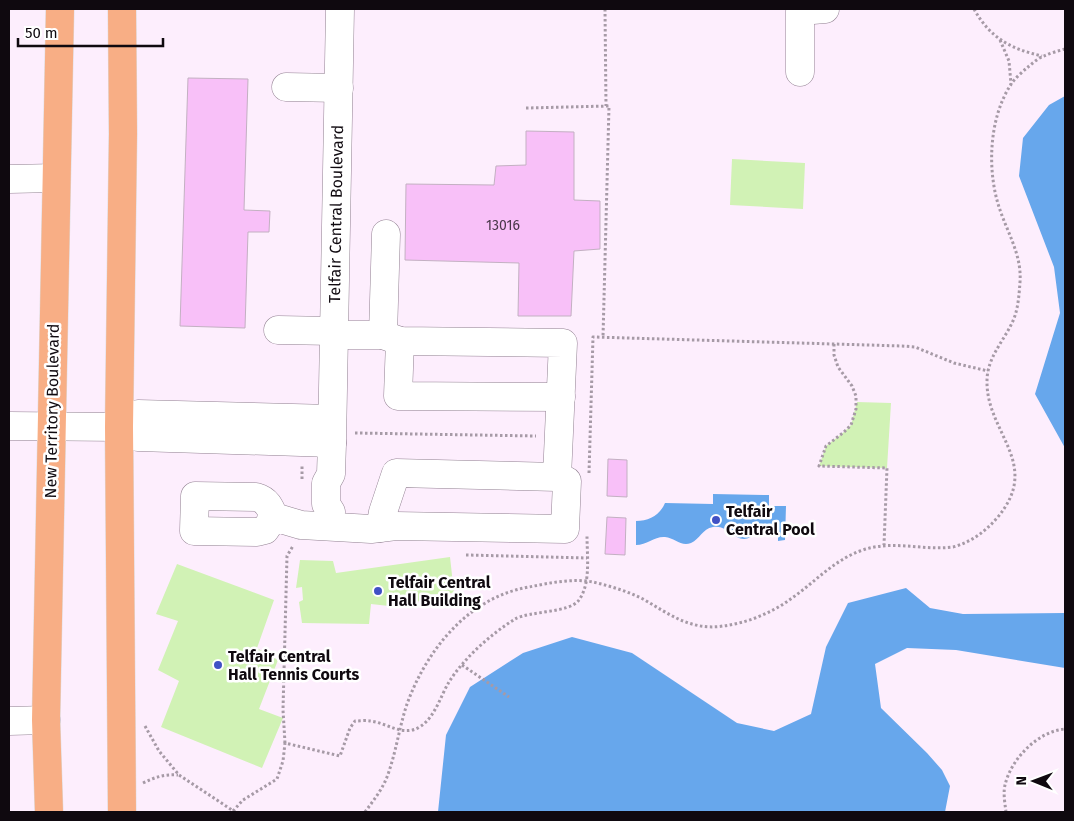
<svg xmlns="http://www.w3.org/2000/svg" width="1074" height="821" viewBox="0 0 1074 821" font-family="'Fira Sans',sans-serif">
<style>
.green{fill:#d1f2b5}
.water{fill:#67a7ec}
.building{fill:#f8c0f8;stroke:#c3b0c2}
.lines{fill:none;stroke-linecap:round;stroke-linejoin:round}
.minor-casing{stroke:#928192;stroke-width:29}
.major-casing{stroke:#ddd;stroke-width:29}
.path{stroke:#a69aa6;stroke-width:3;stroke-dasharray:2.5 2.5;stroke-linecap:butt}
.minor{stroke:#fff;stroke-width:28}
.major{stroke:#f8ae85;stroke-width:28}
.poi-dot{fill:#4051c5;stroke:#fff;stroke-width:2}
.labels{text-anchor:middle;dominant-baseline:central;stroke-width:5;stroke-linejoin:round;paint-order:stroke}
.number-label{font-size:14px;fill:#493749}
.street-label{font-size:16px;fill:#0f090f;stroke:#fff}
.poi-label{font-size:16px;font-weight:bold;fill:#0f090f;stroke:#fff;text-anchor:start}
</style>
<rect width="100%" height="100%" fill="#fdeefd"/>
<g class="green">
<polygon points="732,159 805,163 803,209 730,205"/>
<polygon points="857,402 891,403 887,468 819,466 826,446 844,432 851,425"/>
<polygon points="450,557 454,593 427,595 424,602 400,599 398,607 371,604 369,624 302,623 299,602 303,600 302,587 296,588 300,560 333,561 336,573"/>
<polygon points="177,564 274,600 257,648 278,660 259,709 283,718 262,768 161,727 179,681 158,670 178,621 156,614"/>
</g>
<g class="water">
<polygon points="1065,96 1065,448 1035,394 1060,313 1054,267 1019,176 1023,138 1049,105"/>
<path d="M713,494L769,495V506H786L785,540L778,541V536C771,533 763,532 755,535C751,536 749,539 744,539C733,539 728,525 713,527C702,529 700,539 691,543C681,547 675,538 665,537C655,536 647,545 636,545V521C649,521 660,515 665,503L713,504Z"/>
<polygon points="906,588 930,608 963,614 1065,613 1065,668 956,650 907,648 875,664 881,708 927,753 942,770 950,786 945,812 438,812 446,735 470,687 523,653 572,637 632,653 737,723 774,731 811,714 826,647 848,603"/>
</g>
<g class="building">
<polygon points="188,78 248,79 244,210 270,211 269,232 248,232 245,328 180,326"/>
<polygon points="526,131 574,132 574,200 600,201 600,249 574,251 571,316 518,316 519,263 405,260 406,184 494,185 496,166 526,165"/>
<polygon points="608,459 627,460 627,497 607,496"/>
<polygon points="607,517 626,518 625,555 605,554"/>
</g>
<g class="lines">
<g class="minor-casing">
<g id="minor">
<polyline points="800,72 800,11 825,9"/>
<polyline points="286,87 339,88"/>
<polyline points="9,179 56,178"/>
<polyline points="278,330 334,331"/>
<polyline points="383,335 386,234"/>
<polyline points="400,341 398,396 561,397"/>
<polyline points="9,426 119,427 138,437 332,443"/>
<polyline points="119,427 138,414 332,419"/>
<polyline points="331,512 326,504 326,483 331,474 332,443 340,9"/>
<path d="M274,517L265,530L257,532L194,531L195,496L256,497C267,500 270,507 274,517L301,525L371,529L396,526L565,529L567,481L557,477L563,343L400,341L383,335H334"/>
<polyline points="380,528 383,512 396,473 557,477"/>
<polyline points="9,721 46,720"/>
</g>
</g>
<g class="major-casing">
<g id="major">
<polyline points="122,9 123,134 119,427 122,812"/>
<polyline points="49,812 46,720 60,9"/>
</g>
</g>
<g class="path">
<polyline points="605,9 606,106"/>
<path d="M974,9C990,38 1011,49 1042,56"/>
<polyline points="1000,40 1009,61 1011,84"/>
<polyline points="526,108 609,106 603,337"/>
<polyline points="834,344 834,355 838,367 852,386 856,396 856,409 851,425 844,432 826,446 819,466 887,468 884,545"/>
<polyline points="355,433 536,436"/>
<polyline points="589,473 593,337 902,346 915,347 954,363 988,371"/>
<polyline points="302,479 302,465"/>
<polyline points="466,555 587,558"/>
<polyline points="462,665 509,697"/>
<polyline points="145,726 159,751 179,775 235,812"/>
<polyline points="285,743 283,710 287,556 293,546"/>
<path d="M143,783C155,777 165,774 178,775"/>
<path d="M233,811L243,800L277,779L283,761L285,743L340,756L350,728L355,721C360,721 366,720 370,721C388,723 404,738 421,726C435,717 441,695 449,682C464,658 491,634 515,619C529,611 570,613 579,600C591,583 587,556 587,536"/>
<path d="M365,812C373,801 382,790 387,777C396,753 399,728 407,704C427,649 469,597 529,587C549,583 573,578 593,582C610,586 627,591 643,599C669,614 691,631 723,626C747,623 772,613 792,598C815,582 833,561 860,551C892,539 921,551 953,547C971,542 985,532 997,518C1043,464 986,433 987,381C987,358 1003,342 1012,323C1018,311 1019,296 1020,282C1022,255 1007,232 999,207C987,170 989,119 1010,86C1014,79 1022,72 1028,67C1033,63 1038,58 1044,56C1050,53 1058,51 1065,49"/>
<path d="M1006,812C1005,804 1003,793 1005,785C1011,759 1038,731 1065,729"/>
</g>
<use href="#minor" class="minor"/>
<use href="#major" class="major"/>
</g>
<g class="poi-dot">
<circle cx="716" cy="520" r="5"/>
<circle cx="378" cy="591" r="5"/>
<circle cx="218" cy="665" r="5"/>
</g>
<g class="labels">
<g class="number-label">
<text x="503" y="225">13016</text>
</g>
<g class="street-label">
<text transform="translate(336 214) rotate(-89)">Telfair Central Boulevard</text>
<text transform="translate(52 411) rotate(-89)">New Territory Boulevard</text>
</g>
<g class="poi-label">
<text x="726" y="511">Telfair<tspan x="726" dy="18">Central Pool</tspan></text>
<text x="388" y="582">Telfair Central<tspan x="388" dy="18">Hall Building</tspan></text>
<text x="228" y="656">Telfair Central<tspan x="228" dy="18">Hall Tennis Courts</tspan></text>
</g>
</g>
<rect width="1074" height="821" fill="none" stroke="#0f090f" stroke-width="20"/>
<g transform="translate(1034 781) rotate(271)" stroke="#ffffff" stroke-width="4" paint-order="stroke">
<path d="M0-4L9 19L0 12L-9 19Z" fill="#0f090f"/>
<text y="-8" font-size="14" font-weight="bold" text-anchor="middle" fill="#0f090f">N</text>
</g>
<path d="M18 38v8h145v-8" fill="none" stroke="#0f090f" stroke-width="2.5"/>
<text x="25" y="38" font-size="15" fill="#0f090f" stroke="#ffffff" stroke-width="4" paint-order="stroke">50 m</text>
</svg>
